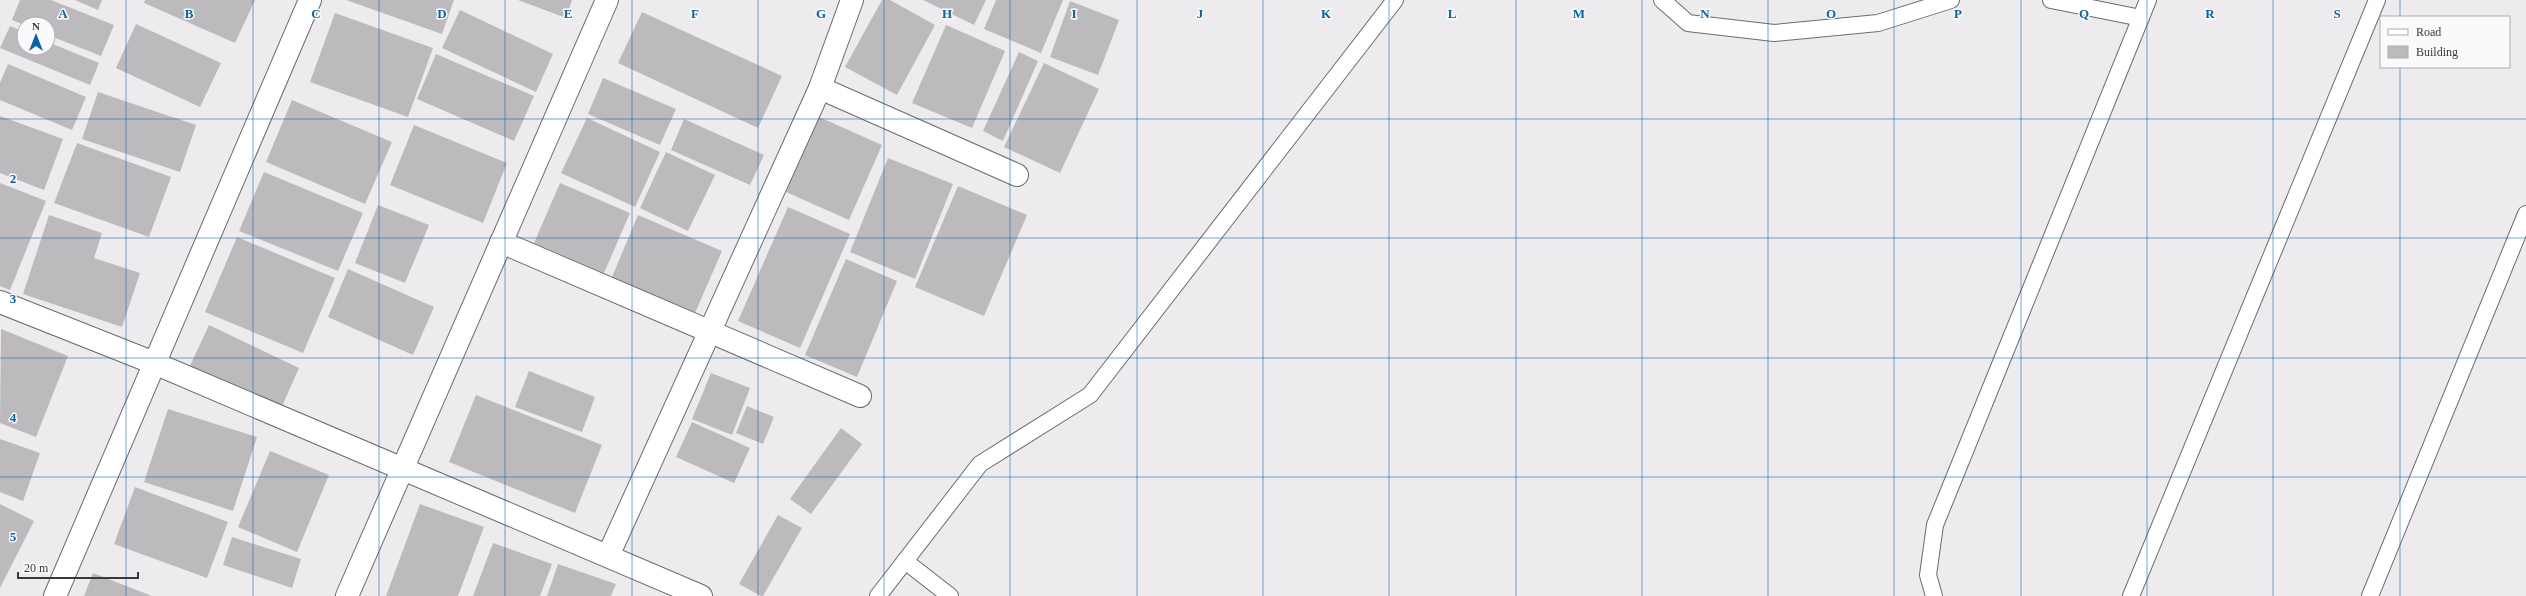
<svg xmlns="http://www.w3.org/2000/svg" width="2526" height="596" viewBox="0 0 2526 596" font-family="Georgia,serif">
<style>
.building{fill:#bdbabd}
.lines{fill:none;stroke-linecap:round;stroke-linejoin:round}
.lane-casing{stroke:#6d6b6d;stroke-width:18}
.street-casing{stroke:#6d6b6d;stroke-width:24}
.lane{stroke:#fff;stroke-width:16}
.street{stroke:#fff;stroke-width:22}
.grid{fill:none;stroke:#0164b0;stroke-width:1;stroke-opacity:0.55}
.grid-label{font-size:13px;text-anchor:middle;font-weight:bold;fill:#0164b0;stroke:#fbf9fc;stroke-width:3;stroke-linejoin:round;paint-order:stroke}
</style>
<rect width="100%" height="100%" fill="#eeebee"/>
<g class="building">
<polygon points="20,0 51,0 114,25 101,56 48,35 48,24 24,25 12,20"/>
<polygon points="75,0 102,0 98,10"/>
<polygon points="145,0 255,0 235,43 144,3"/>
<polygon points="346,0 454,0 442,34"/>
<polygon points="518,0 572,0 566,18"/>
<polygon points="882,0 890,0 935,25 897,95 845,67"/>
<polygon points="923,0 986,0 974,25"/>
<polygon points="996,0 1063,0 1041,53 984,29"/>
<polygon points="1070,1 1119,20 1098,75 1050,57"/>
<polygon points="460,10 553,54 536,92 442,48"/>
<polygon points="642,12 782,76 758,128 618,63"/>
<polygon points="335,13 433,48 408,117 310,82"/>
<polygon points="136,24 221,63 200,107 116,68"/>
<polygon points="946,25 1005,51 972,128 912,103"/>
<polygon points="10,26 24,32 24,48 48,48 48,42 99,63 90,85 0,48"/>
<polygon points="1019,52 1038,61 1003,141 983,131"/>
<polygon points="436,54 534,96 514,141 417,99"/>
<polygon points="1044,63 1099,89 1060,173 1004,147"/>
<polygon points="8,64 86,97 72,130 0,100 0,83"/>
<polygon points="603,78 676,109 660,145 588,114"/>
<polygon points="98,92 196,125 180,172 82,139"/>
<polygon points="292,100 392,142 365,204 266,162"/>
<polygon points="0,116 63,139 44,190 0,173"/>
<polygon points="819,117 882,145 849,220 786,192"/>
<polygon points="587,118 660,152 635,207 561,173"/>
<polygon points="684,119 764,155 750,185 671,150"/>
<polygon points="414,125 507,163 483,223 390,185"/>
<polygon points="77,143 171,177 149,237 54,203"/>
<polygon points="666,152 715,175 688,231 640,208"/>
<polygon points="888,158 953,184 915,279 850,252"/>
<polygon points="264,172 363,213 338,271 239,231"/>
<polygon points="0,183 46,201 10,290 0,286"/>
<polygon points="560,183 630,213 604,273 534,243"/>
<polygon points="958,186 1027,215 984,316 915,287"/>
<polygon points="378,205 429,225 405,283 355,263"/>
<polygon points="788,207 850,234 800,348 738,321"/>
<polygon points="49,215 102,233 94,258 140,273 122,327 23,294"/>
<polygon points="638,215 722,251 695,313 612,277"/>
<polygon points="237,237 335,278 303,353 205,312"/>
<polygon points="846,259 897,281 857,377 805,355"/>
<polygon points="348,269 434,307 413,355 328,317"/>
<polygon points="209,325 299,368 280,411 189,368"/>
<polygon points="1,329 68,356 36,437 0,423"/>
<polygon points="529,371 595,397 582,432 515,407"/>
<polygon points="711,373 750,388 732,435 692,419"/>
<polygon points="476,395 602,445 575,513 449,462"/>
<polygon points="747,406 774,417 763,444 736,433"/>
<polygon points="168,409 257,437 233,511 144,482"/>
<polygon points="692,422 750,448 734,483 676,457"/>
<polygon points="841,428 862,444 811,514 790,499"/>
<polygon points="0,439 40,453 23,501 0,492"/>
<polygon points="270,451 329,475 297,552 238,527"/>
<polygon points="135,487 228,522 207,578 114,544"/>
<polygon points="0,504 34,521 0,588"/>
<polygon points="420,504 484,527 458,596 386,596"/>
<polygon points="778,515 802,528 763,596 761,596 739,584"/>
<polygon points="232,537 301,559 292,588 223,565"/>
<polygon points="493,543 552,564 540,596 473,596"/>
<polygon points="558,564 616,584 611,596 547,596"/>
<polygon points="93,573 152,596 84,596"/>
</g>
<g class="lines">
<g class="lane-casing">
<g id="lane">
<polyline points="1662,0 1688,23 1774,33 1878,23 1951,0"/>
<polyline points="2051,0 2141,18"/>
<polyline points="905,561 950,596"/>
<polyline points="878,596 980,464 1090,395 1395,0"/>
<polyline points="1934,596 1928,575 1935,525 2148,0"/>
<polyline points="2131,596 2377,0"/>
<polyline points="2370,596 2526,214"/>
</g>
</g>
<g class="street-casing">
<g id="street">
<polyline points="820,88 1017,175"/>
<polyline points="501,242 860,396"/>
<polyline points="0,302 154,363 701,596"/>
<polyline points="608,556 820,88 852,0"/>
<polyline points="55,596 310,0"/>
<polyline points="347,596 607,0"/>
</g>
</g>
<use href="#lane" class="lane"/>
<use href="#street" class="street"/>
</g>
<path class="grid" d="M126,0V596M253,0V596M379,0V596M505,0V596M632,0V596M758,0V596M884,0V596M1010,0V596M1137,0V596M1263,0V596M1389,0V596M1516,0V596M1642,0V596M1768,0V596M1894,0V596M2021,0V596M2147,0V596M2273,0V596M2400,0V17M2400,67V596M0,119H2526M0,238H2526M0,358H2526M0,477H2526"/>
<g class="grid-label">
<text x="63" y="18">A</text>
<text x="189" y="18">B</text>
<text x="316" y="18">C</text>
<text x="442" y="18">D</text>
<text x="568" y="18">E</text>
<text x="695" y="18">F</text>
<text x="821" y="18">G</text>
<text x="947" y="18">H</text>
<text x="1074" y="18">I</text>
<text x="1200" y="18">J</text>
<text x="1326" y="18">K</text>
<text x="1452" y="18">L</text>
<text x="1579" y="18">M</text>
<text x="1705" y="18">N</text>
<text x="1831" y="18">O</text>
<text x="1958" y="18">P</text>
<text x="2084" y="18">Q</text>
<text x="2210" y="18">R</text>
<text x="2337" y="18">S</text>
<text x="13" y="183">2</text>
<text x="13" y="303">3</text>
<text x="13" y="422">4</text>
<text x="13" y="541">5</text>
</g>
<rect x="2380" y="16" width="130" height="52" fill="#fbf9fc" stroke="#aeacae"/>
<rect x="2388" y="29" width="20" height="6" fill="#ffffff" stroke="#aeacae"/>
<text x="2416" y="36" font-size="12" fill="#3a393a">Road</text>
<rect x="2388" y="46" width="20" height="12" fill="#bdbabd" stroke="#aeacae"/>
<text x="2416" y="56" font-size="12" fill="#3a393a">Building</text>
<g transform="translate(36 36)"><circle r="19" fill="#fbf9fc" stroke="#aeacae"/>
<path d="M0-3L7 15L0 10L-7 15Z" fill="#0164b0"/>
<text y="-6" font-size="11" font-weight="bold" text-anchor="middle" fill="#3a393a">N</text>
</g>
<path d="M18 572v6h120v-6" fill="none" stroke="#3a393a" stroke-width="2"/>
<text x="24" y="572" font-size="12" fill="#3a393a" stroke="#fbf9fc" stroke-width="3" paint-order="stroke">20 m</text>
</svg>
